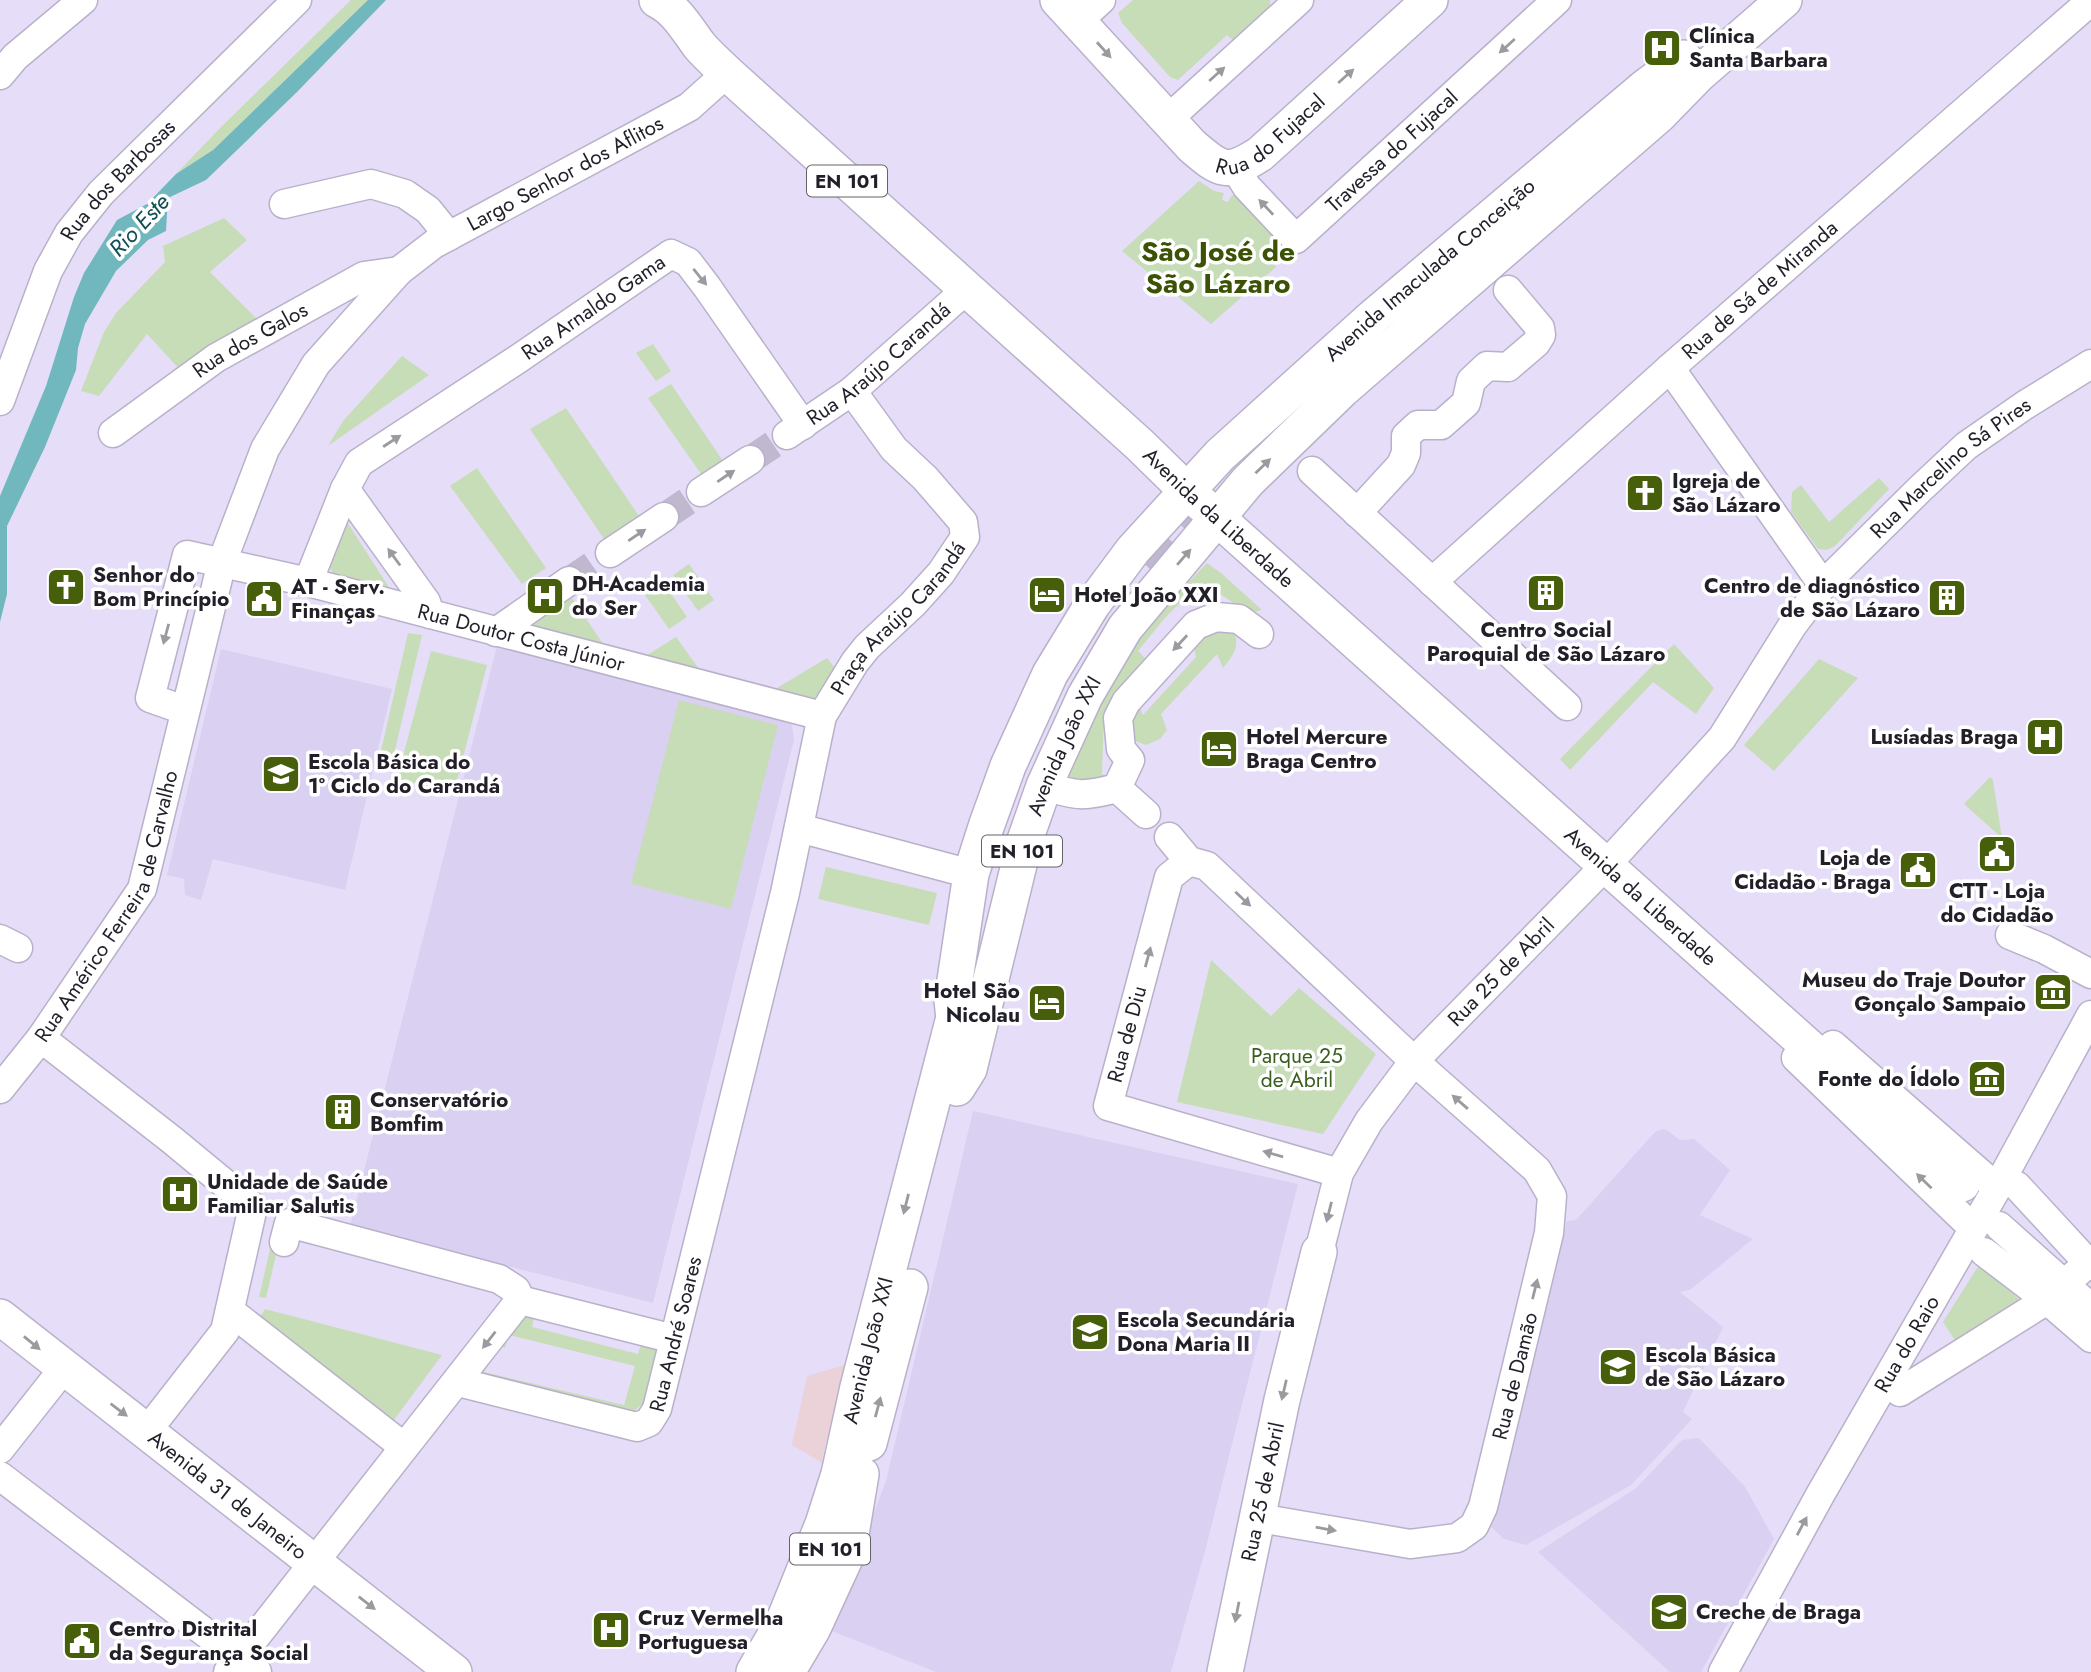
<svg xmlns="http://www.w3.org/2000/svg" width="2091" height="1672" viewBox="0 0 2091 1672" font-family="Jost,sans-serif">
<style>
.commercial{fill:#ebd1d8}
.built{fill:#dad0f1}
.green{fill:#c6ddb8}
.water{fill:#70b8bd}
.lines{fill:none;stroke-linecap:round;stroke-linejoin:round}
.minor-tunnel{stroke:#bfb8cf;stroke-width:28;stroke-dasharray:28 14;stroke-linecap:butt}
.major-tunnel{stroke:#bfb8cf;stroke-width:35;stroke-dasharray:35 18;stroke-linecap:butt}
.minor-casing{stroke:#b9b1ca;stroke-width:31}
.major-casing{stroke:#b9b1ca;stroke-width:38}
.minor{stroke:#fff;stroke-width:28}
.major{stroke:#fff;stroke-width:35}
.oneway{fill:#9c9a9f}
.labels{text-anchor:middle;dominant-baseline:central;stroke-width:7;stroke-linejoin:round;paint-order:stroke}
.shield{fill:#fff;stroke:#656269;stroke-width:2}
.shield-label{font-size:19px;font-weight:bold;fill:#231f29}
.poi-label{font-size:21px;font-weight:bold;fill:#231f29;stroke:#fff;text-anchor:start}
.street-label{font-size:21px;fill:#231f29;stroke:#fff}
.park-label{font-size:21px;fill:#3a5e1d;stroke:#fff}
.water-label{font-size:23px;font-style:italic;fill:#0f5054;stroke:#fff}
.district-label{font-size:28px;font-weight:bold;fill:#3c5204;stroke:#fff}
</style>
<rect width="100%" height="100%" fill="#e6def8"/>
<polygon class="commercial" points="848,1364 825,1446 822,1463 792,1445 807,1376"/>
<g class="built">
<polygon points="497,646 780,717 792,725 794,740 653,1303 350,1226"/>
<polygon points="221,649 392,689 345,890 213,859 201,900 185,895 184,879 167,875"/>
<polygon points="973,1111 1298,1184 1205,1551 1171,1672 936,1672 829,1630 886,1481"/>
<polygon points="1662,1129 1668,1131 1680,1140 1694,1139 1730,1170 1700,1215 1753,1239 1690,1290 1680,1292 1723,1327 1683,1412 1692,1419 1631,1485 1526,1545 1504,1539 1489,1525 1522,1406 1567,1221 1576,1220 1655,1132"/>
<polygon points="1699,1438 1745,1487 1774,1539 1701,1672 1670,1672 1538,1552 1636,1488 1682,1440"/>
</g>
<g class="green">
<polygon points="351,0 368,0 213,150 176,174 220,128"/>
<polygon points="1133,0 1270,0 1271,12 1237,44 1227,35 1178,80 1170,77 1122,23 1118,13"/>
<polygon points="1199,181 1214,191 1224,193 1222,200 1228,202 1231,196 1244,191 1254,209 1278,242 1268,252 1276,267 1211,324 1122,251"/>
<polygon points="224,218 247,240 210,272 262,324 184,374 147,334 99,396 81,391 104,332 116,313 165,262 163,246"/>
<polygon points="653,344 671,371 656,381 636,353"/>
<polygon points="402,356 429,375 328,446 343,421"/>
<polygon points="671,384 727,467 706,481 648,398"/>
<polygon points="566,408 641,519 606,542 530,429"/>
<polygon points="477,468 546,568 522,584 450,486"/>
<polygon points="1879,478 1889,489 1835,546 1827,550 1818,549 1791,512 1792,492 1801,485 1829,522"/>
<polygon points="347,522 390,589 333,573 326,561"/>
<path d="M1207,563L1221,573L1262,610L1250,613C1238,608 1229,598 1217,593C1187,580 1155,632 1138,651L1145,658L1111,711L1104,712L1102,774L1110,778L1073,785L1067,771L1088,725L1128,653L1152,621Z"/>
<polygon points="689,564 714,600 698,611 673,575"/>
<polygon points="663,582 687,617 669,629 645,595"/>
<polygon points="572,598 608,651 528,626"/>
<path d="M1232,630C1242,644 1233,656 1223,668L1217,654L1161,714L1167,730L1160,739L1146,745L1130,739L1126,715L1137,700L1143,715L1196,657L1192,639L1197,632Z"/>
<polygon points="408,633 422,635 393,758 380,755"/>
<polygon points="676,637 702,673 641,659"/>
<polygon points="1674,644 1714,688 1696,714 1653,682 1570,770 1560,759"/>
<polygon points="431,651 487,665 454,792 397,779"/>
<polygon points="827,658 835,668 814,699 783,694 777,688"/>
<polygon points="1819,659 1858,678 1774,771 1744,745"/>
<polygon points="679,700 778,725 731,909 631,884"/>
<polygon points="1990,777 1993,780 2002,838 1964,804"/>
<polygon points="826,867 937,893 929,925 818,899"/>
<polygon points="1211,960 1271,1016 1299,988 1376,1054 1323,1134 1177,1102"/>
<polygon points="271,1245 278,1246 266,1298 259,1297"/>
<polygon points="1979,1265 2024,1303 1958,1345 1943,1322"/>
<polygon points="536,1308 532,1327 638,1354 642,1340 657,1347 658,1356 645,1402 631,1413 479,1377 486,1355 494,1356 484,1372 624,1405 635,1366 509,1335 505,1348 499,1346 497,1337"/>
<polygon points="265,1309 442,1355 388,1428 256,1324"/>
</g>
<polygon class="water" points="368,0 386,0 297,92 206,180 168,198 166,231 148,240 116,271 85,324 78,348 76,370 45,447 7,526 7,594 0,622 0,496 46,386 74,297 84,273 117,220 147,204 176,174 213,150"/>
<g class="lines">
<g class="minor-tunnel">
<polyline points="750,460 787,435"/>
<polyline points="664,517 701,492"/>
<polyline points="569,581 610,553"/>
</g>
<polyline class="major-tunnel" points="1149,568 1218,493"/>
<g class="minor-casing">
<g id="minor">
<polyline points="1078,21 1101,0"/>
<polyline points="0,75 15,57 83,0"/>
<polyline points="1167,120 1299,0"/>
<path id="s1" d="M1235,168L1247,187L1296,239L1557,0"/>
<polyline points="284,204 371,184 405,194 428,210 449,236"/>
<polyline points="1670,368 1823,585"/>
<path id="s2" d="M0,401L48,271L69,233L101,193L297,0"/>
<path id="s3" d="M113,433L216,358L364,276L399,271"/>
<path id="s4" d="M787,435L852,391L967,289"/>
<polyline points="1312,471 1567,706"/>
<polyline points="345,489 426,602 430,614"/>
<polyline points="701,492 750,460"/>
<polyline points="1357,513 1401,465 1406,453 1406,436 1418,425 1441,425 1466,403 1471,381 1487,366 1508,367 1536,343 1541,335 1540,328 1508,290"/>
<polyline points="610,553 664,517"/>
<path id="s5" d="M308,582L345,489L359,463L518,359L671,254L688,262L707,287L803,425"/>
<path id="s6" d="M1432,582L1670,368L2091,1"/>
<polyline points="496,632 569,581"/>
<path id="s7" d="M184,710L150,698L187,555L308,582L822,716"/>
<path d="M1044,786C1077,796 1084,797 1117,788"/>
<polyline points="1117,788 1130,760 1121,749 1118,718 1126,702 1196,625 1216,617 1239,619 1259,634"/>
<polyline points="1117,788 1146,814"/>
<polyline points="799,828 971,874"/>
<polyline points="1169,837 1189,861 1207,866 1414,1061 1537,1170 1552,1196 1549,1233 1483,1507 1474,1526 1457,1538 1410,1544 1259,1518"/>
<polyline points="1189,861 1169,877 1108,1106 1339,1173"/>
<polyline points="2010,935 2044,949 2091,974"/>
<polyline points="0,939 18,948"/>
<polyline points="41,1038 172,1140 253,1207 225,1331 147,1431"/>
<polyline points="1833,1045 1997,1188"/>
<polyline points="1796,1058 1973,1228"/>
<path id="s8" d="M0,1089L41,1038L142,889L222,562L265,449L316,364L399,271L434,244L689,107L727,73"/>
<polyline points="2017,1186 2091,1266"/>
<polyline points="1999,1226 2091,1308"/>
<polyline points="284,1242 289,1223 499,1279 516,1290 520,1300"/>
<path id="s9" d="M1319,1252L1339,1173L1369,1121L1414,1061L1606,865L1722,738L1792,626L1823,585L1920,489L1966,446L2025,405L2091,364"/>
<polyline points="1984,1252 2047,1300 2091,1338"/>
<polyline points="520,1300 674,1339"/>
<polyline points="230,1311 395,1440"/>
<path id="s10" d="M458,1382L637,1427L649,1422L657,1409L785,893L822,716L855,662L867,647L913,604L941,573L965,537L963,522L925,478L894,449L852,391"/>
<polyline points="1900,1392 2047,1300 2088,1263"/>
<polyline points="0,1449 64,1368"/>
<polyline points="0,1476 257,1672"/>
<polyline points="228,1672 520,1300"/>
<path id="s11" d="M1723,1672L1820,1495L1997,1188L2091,1015"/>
</g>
</g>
<g class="major-casing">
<g id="major">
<path id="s12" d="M657,0C676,9 687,29 699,45C707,55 718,64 727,73L1140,445L1186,490L1962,1184"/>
<path id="s13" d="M1058,0L1192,146C1221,171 1227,175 1260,154L1430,0"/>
<path id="s14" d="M954,1019L952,1000L971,874L986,827L1008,766L1050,674L1092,605L1133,550L1220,455L1373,317L1644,88L1684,58"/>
<path id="s15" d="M957,1088L969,1069L1025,840L1044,786L1085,696L1125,628L1248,481L1342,390L1659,115L1698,75L1784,0"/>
<path id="s16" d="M0,1317L454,1672"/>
<polyline points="869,1443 910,1287"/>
<path id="s17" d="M754,1672L785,1618L823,1524L839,1474L858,1387L959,998"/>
<polyline points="787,1672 813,1628 848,1552 861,1474"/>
<path id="s18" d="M1225,1672L1282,1400L1319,1252"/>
</g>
</g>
<use href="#minor" class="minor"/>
<use href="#major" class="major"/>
</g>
<defs><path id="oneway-solid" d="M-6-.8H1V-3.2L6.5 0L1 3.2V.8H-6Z" transform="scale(1.75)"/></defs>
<g class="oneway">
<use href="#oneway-solid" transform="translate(1507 46) rotate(138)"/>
<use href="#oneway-solid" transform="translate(1104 50) rotate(48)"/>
<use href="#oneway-solid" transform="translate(1217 74) rotate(-42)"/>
<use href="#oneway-solid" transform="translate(1346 76) rotate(-42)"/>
<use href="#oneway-solid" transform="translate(1266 207) rotate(-133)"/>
<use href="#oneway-solid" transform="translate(700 277) rotate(51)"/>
<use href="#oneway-solid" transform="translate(392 441) rotate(-33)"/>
<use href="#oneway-solid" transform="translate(1263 466) rotate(-44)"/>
<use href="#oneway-solid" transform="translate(726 476) rotate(-34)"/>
<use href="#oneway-solid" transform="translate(637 535) rotate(-34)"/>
<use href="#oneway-solid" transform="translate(394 557) rotate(-126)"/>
<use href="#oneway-solid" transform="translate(1184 557) rotate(-49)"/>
<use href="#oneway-solid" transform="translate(166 634) rotate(105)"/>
<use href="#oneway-solid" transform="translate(1180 643) rotate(133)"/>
<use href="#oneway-solid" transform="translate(1243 899) rotate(43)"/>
<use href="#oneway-solid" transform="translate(1148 957) rotate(-75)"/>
<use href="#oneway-solid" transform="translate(1460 1102) rotate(-139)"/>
<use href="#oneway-solid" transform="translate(1273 1154) rotate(-164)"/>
<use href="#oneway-solid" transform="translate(1924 1181) rotate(-136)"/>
<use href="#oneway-solid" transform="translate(906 1204) rotate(104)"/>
<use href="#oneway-solid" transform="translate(1329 1212) rotate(104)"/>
<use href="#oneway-solid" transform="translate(1535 1289) rotate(-76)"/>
<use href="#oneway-solid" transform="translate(489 1340) rotate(128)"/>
<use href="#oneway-solid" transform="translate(32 1343) rotate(39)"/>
<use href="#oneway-solid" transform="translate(1284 1390) rotate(103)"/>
<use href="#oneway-solid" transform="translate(878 1407) rotate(-75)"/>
<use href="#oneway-solid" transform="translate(119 1410) rotate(37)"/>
<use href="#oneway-solid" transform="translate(1802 1526) rotate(-62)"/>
<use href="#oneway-solid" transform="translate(1326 1529) rotate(10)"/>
<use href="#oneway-solid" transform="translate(367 1603) rotate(38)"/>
<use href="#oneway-solid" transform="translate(1237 1612) rotate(101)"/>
</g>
<defs>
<g id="hospital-square" transform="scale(2.0125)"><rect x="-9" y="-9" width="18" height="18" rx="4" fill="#475f0b" stroke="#fff"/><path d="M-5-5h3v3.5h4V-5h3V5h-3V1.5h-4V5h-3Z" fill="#fff"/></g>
<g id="church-square" transform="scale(2.0125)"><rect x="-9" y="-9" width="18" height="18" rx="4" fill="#475f0b" stroke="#fff"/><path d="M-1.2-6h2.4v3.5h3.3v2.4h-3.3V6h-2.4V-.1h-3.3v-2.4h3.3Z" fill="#fff"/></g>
<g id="building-square" transform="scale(2.0125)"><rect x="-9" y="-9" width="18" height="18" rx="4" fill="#475f0b" stroke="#fff"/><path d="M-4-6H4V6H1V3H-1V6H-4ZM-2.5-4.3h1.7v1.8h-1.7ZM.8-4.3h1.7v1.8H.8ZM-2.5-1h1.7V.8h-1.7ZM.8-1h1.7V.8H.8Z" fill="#fff"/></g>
<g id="hotel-square" transform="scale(2.0125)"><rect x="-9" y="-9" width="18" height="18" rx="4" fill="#475f0b" stroke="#fff"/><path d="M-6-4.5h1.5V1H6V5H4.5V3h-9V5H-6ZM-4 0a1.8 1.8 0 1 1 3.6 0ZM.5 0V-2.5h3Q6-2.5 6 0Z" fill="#fff"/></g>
<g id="civic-square" transform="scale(2.0125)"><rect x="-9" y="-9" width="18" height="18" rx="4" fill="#475f0b" stroke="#fff"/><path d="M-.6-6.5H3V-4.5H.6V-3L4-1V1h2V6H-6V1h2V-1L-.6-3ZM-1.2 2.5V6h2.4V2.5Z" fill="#fff"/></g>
<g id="school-square" transform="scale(2.0125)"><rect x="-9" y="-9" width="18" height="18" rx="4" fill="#475f0b" stroke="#fff"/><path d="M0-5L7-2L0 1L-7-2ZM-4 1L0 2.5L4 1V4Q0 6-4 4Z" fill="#fff"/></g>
<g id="museum-square" transform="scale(2.0125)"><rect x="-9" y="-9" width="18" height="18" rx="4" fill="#475f0b" stroke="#fff"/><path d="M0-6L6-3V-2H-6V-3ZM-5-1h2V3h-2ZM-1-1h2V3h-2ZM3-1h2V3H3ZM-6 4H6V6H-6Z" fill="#fff"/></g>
</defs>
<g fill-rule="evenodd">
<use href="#hospital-square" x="1662" y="48"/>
<use href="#church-square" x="1645" y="493"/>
<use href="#church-square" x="66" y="587"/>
<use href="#building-square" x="1546" y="593"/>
<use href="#hotel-square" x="1047" y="595"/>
<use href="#hospital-square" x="545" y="596"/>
<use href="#building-square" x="1947" y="598"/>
<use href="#civic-square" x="264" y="599"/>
<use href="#hospital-square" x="2045" y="737"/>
<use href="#hotel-square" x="1219" y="749"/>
<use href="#school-square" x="281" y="774"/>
<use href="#civic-square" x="1997" y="854"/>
<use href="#civic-square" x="1918" y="870"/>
<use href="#museum-square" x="2053" y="992"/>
<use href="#hotel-square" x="1047" y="1003"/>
<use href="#museum-square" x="1987" y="1079"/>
<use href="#building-square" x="343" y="1112"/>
<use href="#hospital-square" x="180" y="1194"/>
<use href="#school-square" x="1090" y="1332"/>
<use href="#school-square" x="1618" y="1367"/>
<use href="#school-square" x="1669" y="1612"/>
<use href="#hospital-square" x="611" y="1630"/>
<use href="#civic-square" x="82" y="1641"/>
</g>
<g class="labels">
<g class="shield">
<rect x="807" y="165.5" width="80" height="31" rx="5"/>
<rect x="982" y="835.5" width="80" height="31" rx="5"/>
<rect x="790" y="1533.5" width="80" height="31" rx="5"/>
</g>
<g class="shield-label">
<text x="847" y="181">EN 101</text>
<text x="1022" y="851">EN 101</text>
<text x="830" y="1549">EN 101</text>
</g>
<g class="poi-label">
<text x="1689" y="36">Clínica<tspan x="1689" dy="24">Santa Barbara</tspan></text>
<text x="1672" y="481">Igreja de<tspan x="1672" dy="24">São Lázaro</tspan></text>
<text x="93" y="575">Senhor do<tspan x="93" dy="24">Bom Princípio</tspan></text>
<text x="572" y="584">DH-Academia<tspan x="572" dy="24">do Ser</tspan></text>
<text x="1920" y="586" text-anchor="end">Centro de diagnóstico<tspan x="1920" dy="24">de São Lázaro</tspan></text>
<text x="291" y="587">AT - Serv.<tspan x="291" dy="24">Finanças</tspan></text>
<text x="1074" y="595">Hotel João XXI</text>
<text x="1546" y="630" text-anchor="middle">Centro Social<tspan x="1546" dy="24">Paroquial de São Lázaro</tspan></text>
<text x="1246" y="737">Hotel Mercure<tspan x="1246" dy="24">Braga Centro</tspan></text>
<text x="2018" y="737" text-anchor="end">Lusíadas Braga</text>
<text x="308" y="762">Escola Básica do<tspan x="308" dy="24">1º Ciclo do Carandá</tspan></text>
<text x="1891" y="858" text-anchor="end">Loja de<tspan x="1891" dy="24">Cidadão - Braga</tspan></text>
<text x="1997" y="891" text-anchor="middle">CTT - Loja<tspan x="1997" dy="24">do Cidadão</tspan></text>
<text x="2026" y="980" text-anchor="end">Museu do Traje Doutor<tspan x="2026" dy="24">Gonçalo Sampaio</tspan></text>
<text x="1020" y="991" text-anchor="end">Hotel São<tspan x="1020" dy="24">Nicolau</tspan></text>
<text x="1960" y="1079" text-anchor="end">Fonte do Ídolo</text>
<text x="370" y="1100">Conservatório<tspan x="370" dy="24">Bomfim</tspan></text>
<text x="207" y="1182">Unidade de Saúde<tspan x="207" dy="24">Familiar Salutis</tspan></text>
<text x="1117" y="1320">Escola Secundária<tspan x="1117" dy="24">Dona Maria II</tspan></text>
<text x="1645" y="1355">Escola Básica<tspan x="1645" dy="24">de São Lázaro</tspan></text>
<text x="1696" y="1612">Creche de Braga</text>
<text x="638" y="1618">Cruz Vermelha<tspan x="638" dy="24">Portuguesa</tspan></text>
<text x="109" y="1629">Centro Distrital<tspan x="109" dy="24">da Segurança Social</tspan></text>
</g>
<g class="street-label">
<text stroke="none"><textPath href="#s13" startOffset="294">Rua do Fujacal</textPath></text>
<text stroke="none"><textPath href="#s1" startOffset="224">Travessa do Fujacal</textPath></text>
<text stroke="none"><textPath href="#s8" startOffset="1120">Largo Senhor dos Aflitos</textPath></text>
<text stroke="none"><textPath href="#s2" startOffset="254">Rua dos Barbosas</textPath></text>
<text stroke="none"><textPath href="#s14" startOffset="920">Avenida Imaculada Conceição</textPath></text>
<text stroke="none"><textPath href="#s6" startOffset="439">Rua de Sá de Miranda</textPath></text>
<text stroke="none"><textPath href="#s5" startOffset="411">Rua Arnaldo Gama</textPath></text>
<text stroke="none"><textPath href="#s3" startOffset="166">Rua dos Galos</textPath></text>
<text stroke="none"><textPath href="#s4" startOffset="116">Rua Araújo Carandá</textPath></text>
<text stroke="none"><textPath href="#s9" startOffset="1020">Rua Marcelino Sá Pires</textPath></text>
<text stroke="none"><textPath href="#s12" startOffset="765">Avenida da Liberdade</textPath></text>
<text stroke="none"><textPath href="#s10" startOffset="1050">Praça Araújo Carandá</textPath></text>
<text stroke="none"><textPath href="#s7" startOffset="528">Rua Doutor Costa Júnior</textPath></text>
<text stroke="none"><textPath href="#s15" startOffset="360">Avenida João XXI</textPath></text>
<text stroke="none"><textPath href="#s12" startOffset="1332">Avenida da Liberdade</textPath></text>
<text stroke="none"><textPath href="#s8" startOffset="215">Rua Américo Ferreira de Carvalho</textPath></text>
<text stroke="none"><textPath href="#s9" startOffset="341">Rua 25 de Abril</textPath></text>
<text transform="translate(1127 1034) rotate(-75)">Rua de Diu</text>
<text stroke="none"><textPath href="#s10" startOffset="290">Rua André Soares</textPath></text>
<text stroke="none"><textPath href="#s11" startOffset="376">Rua do Raio</textPath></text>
<text stroke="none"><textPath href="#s17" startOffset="343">Avenida João XXI</textPath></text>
<text transform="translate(1515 1376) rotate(-76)">Rua de Damão</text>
<text stroke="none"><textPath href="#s18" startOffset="184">Rua 25 de Abril</textPath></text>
<text stroke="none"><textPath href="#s16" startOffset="289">Avenida 31 de Janeiro</textPath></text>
</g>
<g class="park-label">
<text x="1297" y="1056">Parque 25<tspan x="1297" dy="24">de Abril</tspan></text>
</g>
<g class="water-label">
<text transform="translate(139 225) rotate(-47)">Rio Este</text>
</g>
<g class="district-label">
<text x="1218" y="251">São José de<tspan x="1218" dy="32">São Lázaro</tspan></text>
</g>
</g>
</svg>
